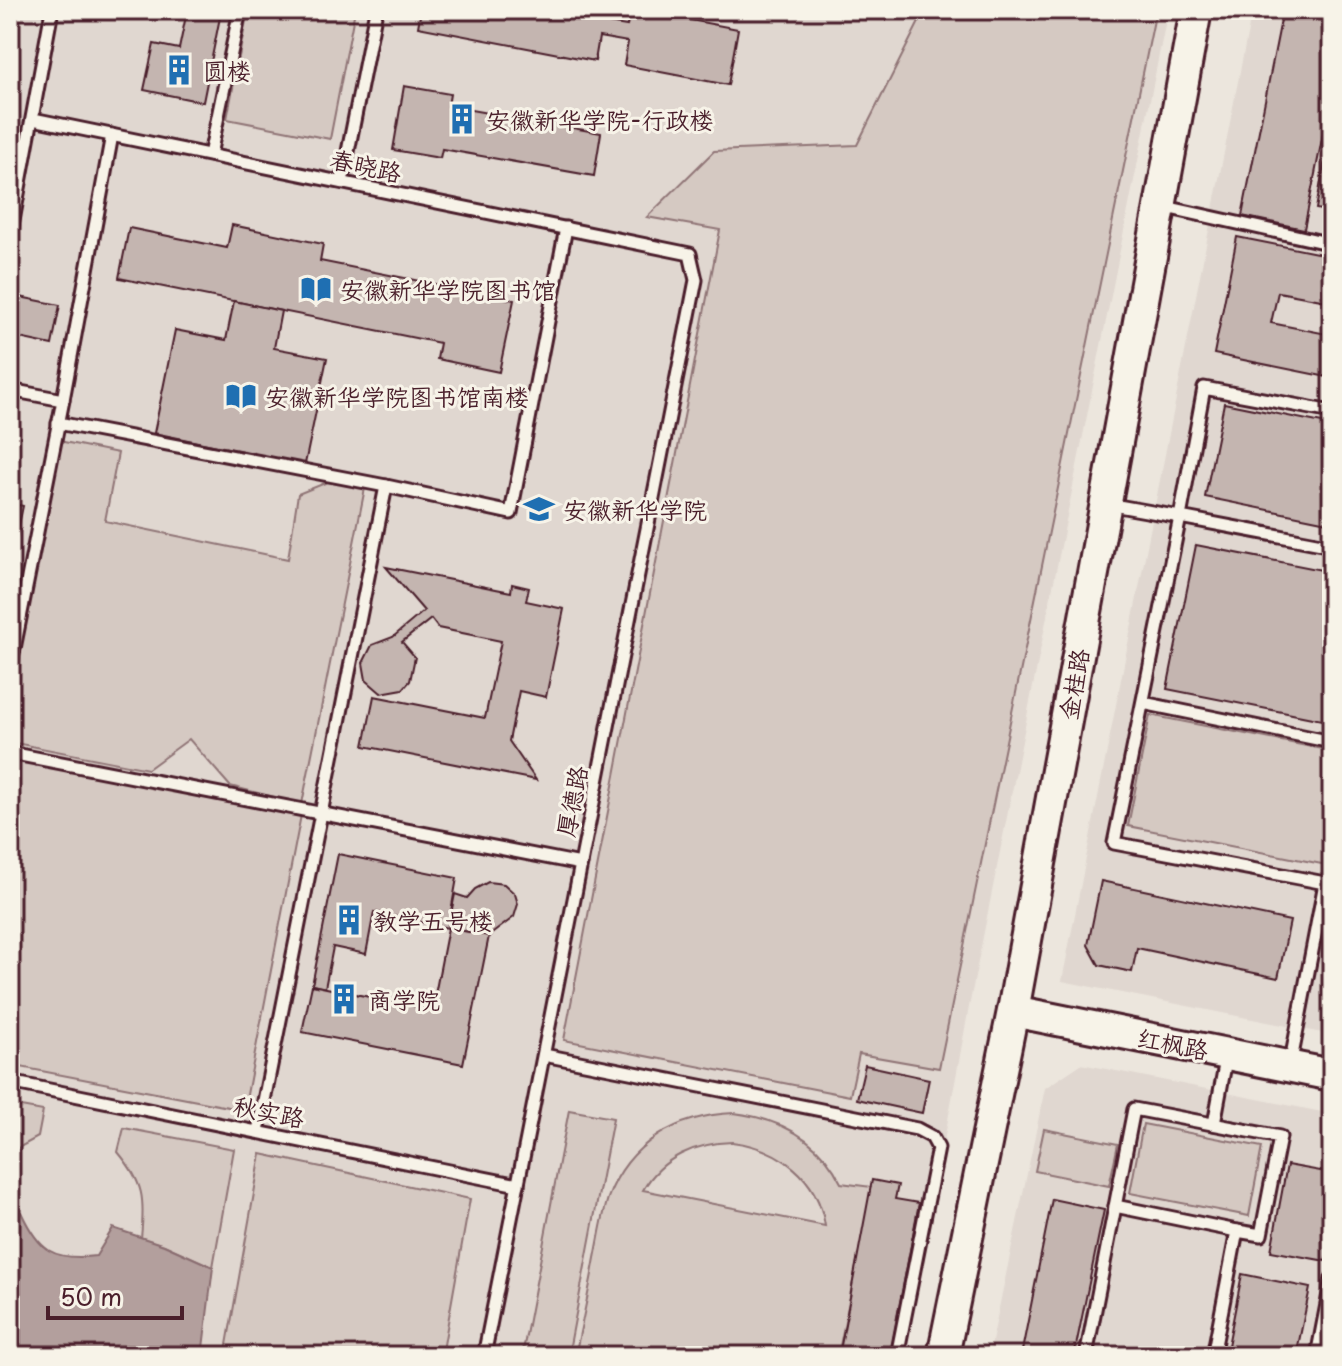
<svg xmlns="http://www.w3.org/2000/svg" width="1342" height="1366" viewBox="0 0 1342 1366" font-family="'Playpen Sans','LXGW WenKai TC',sans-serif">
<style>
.built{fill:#e0d7d0}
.green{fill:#d5c9c2;stroke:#907476;stroke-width:2;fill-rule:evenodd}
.water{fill:#b39f9d;stroke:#896c6f;stroke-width:2}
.building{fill:#c4b5b0;stroke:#4a1f2b;stroke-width:2}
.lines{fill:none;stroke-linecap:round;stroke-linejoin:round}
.lane-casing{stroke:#4a1f2b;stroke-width:17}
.secondary-casing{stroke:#4a1f2b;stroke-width:36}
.lane{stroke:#f7f3e8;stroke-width:11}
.secondary{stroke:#f7f3e8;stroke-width:30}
.labels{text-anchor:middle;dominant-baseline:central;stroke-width:6;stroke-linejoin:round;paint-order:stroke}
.poi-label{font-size:24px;fill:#4a1f2b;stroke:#f7f3e8;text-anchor:start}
.street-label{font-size:24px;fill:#4a1f2b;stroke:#f7f3e8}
</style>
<rect width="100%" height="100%" fill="#ece6dd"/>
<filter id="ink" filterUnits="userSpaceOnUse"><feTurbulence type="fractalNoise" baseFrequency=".0125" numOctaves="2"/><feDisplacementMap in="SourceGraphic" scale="16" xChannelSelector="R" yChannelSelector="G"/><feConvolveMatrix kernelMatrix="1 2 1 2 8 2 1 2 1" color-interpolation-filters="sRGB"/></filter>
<g filter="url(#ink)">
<g class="built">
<polygon points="10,10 1168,10 969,1007 904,1356 10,1356"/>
<polygon points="1252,10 1332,10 1332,1035 1062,981"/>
<polygon points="1081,1064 1332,1114 1332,1356 989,1356 1045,1088"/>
</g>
<g class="green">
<polygon points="248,10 355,10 330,139 227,119"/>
<polygon points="925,10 1156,10 939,1068 859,1054 850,1096 564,1040 720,230 647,217 714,151 857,145"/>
<polygon points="59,441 118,453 105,521 288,559 298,494 330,481 365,488 302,804 230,786 189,739 148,769 10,742 10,696"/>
<polygon points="1150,715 1332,751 1332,866 1128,826"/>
<polygon points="10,759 301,815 244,1110 10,1065"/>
<polygon points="10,1105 43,1111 38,1137 18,1148 10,1157"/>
<polygon points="569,1110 613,1118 568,1356 522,1356"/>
<path d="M734,1113C780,1119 820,1139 841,1183L872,1187L838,1356H575C582,1323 589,1291 595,1258C599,1239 602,1217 608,1198C628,1143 678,1115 734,1113ZM732,1142C779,1148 818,1177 825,1226L643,1190C662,1157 696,1143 732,1142Z"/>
<polygon points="1143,1124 1262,1147 1249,1216 1130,1193"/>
<path d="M124,1128L234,1149L213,1267L164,1245L141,1238C145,1199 144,1183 118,1152Z"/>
<polygon points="1044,1129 1118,1144 1109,1186 1035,1171"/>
<polygon points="261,1154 470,1199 442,1356 225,1356"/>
</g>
<path class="water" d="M10,1208L21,1212C39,1251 53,1261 96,1256L113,1228L164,1245L213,1267L202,1356H10Z"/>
<g class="building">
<polygon points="421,10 611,10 608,23 627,26 630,10 638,10 738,29 728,85 624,65 628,42 599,37 595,61 418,27"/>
<polygon points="1283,10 1332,10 1332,89 1304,229 1242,216"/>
<polygon points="187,11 220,17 203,102 144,90 154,44 179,49"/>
<polygon points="404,86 450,94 448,106 601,133 594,176 442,149 440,158 393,150"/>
<polygon points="1327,148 1332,149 1332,212 1316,209"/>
<polygon points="232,225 323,244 320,261 514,300 499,372 437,359 440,343 119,278 129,228 227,248"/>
<polygon points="1237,237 1332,256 1332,302 1278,292 1271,323 1332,335 1332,378 1214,354"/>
<polygon points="10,295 60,305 52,345 10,336"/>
<polygon points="234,301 281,311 274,348 327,358 305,464 154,433 175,330 226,340"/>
<polygon points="1224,403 1332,425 1332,523 1205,497"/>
<polygon points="10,503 23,506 10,566"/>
<polygon points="1196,545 1332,572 1332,722 1167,689"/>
<polygon points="386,567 511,592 512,584 529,588 526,601 564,609 546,697 519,691 509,741 536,780 364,746 374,696 485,718 501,641 438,628 431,619 402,642 415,657 410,681 403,689 381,693 366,680 363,663 372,645 393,637 424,611"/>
<polygon points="338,854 457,878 448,928 374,912 366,954 333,947 325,988 312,985"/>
<polygon points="1101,881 1290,921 1278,978 1137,948 1132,972 1099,965 1088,945"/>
<polygon points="488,882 504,884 515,894 518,904 514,917 489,936 448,928 455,894 467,898 475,889"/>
<polygon points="448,928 489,936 463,1064 302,1032 312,985 432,1010"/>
<polygon points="865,1065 929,1079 922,1113 857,1099"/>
<polygon points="1287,1165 1332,1173 1332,1227 1326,1261 1271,1251"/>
<polygon points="872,1180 898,1185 895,1199 919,1203 890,1356 839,1356"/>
<polygon points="1052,1199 1104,1210 1074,1356 1021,1356"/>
<polygon points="1242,1274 1310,1288 1296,1356 1226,1356"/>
</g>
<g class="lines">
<g class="lane-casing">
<g id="lane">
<polyline points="33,119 690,254 696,280 484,1356"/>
<polyline points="210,155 240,10"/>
<polyline points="342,182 376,10"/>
<polyline points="1161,206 1332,244"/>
<polyline points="10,237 52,10"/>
<polyline points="10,390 63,400 112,135"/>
<polyline points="1332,412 1204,388 1180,517 1332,546"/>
<polyline points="58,423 386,486 511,513 566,228"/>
<polyline points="1107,504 1180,517 1114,843 1325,883 1290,1066"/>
<polyline points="10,669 63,400"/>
<polyline points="1143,703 1332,742"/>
<polyline points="10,753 581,864"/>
<polyline points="544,1055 917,1129 932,1137 938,1148 897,1356"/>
<polyline points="10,1082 518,1185"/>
<polyline points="1214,1124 1227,1054"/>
<polyline points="258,1131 386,486"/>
<polyline points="1115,1206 1237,1231"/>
<polyline points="1086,1356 1134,1109 1280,1137 1261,1235 1237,1231 1213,1356"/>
<polyline points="1317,1356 1332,1278"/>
</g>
</g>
<g class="secondary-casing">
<g id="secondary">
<polyline points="1013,1011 1332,1075"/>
<polyline points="943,1356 1013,1011 1196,10"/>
</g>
</g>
<use href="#lane" class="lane"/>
<use href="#secondary" class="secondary"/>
</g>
</g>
<defs>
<g id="building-bare" transform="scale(2.4)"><path d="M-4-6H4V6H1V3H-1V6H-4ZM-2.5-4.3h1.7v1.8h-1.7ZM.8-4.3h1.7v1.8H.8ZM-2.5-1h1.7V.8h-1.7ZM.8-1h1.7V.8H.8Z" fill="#1f6fb2" stroke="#f7f3e8" stroke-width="2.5" paint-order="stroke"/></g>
<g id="library-bare" transform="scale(2.4)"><path d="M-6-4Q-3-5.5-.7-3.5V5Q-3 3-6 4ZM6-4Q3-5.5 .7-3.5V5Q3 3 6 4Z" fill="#1f6fb2" stroke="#f7f3e8" stroke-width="2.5" paint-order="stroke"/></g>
<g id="university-bare" transform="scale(2.4)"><path d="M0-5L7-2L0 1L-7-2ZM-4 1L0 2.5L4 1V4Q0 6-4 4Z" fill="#1f6fb2" stroke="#f7f3e8" stroke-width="2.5" paint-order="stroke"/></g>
</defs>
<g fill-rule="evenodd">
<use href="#building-bare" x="179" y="70"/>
<use href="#building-bare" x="462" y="119"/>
<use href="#library-bare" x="316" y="289"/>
<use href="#library-bare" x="241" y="396"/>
<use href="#university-bare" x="539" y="509"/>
<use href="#building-bare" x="349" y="920"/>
<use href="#building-bare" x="344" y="999"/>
</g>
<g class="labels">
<g class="poi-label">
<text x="203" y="70">圆楼</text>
<text x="486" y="119">安徽新华学院-行政楼</text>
<text x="340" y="289">安徽新华学院图书馆</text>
<text x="265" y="396">安徽新华学院图书馆南楼</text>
<text x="563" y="509">安徽新华学院</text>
<text x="373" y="920">教学五号楼</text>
<text x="368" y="999">商学院</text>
</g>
<g class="street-label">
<text transform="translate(366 165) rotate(12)">春晓路</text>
<text transform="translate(1073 684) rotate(-80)">金桂路</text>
<text transform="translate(571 801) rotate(-79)">厚德路</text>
<text transform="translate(1173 1043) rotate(11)">红枫路</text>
<text transform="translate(269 1111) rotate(11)">秋实路</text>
</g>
</g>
<rect width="1342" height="1366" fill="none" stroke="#f7f3e8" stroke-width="40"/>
<rect x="20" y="20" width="1302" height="1326" fill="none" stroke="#4a1f2b" stroke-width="3" filter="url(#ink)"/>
<path d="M48 1306v12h134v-12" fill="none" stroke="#4a1f2b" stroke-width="4"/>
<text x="60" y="1306" font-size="24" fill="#4a1f2b" stroke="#f7f3e8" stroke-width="6" paint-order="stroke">50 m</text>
</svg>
